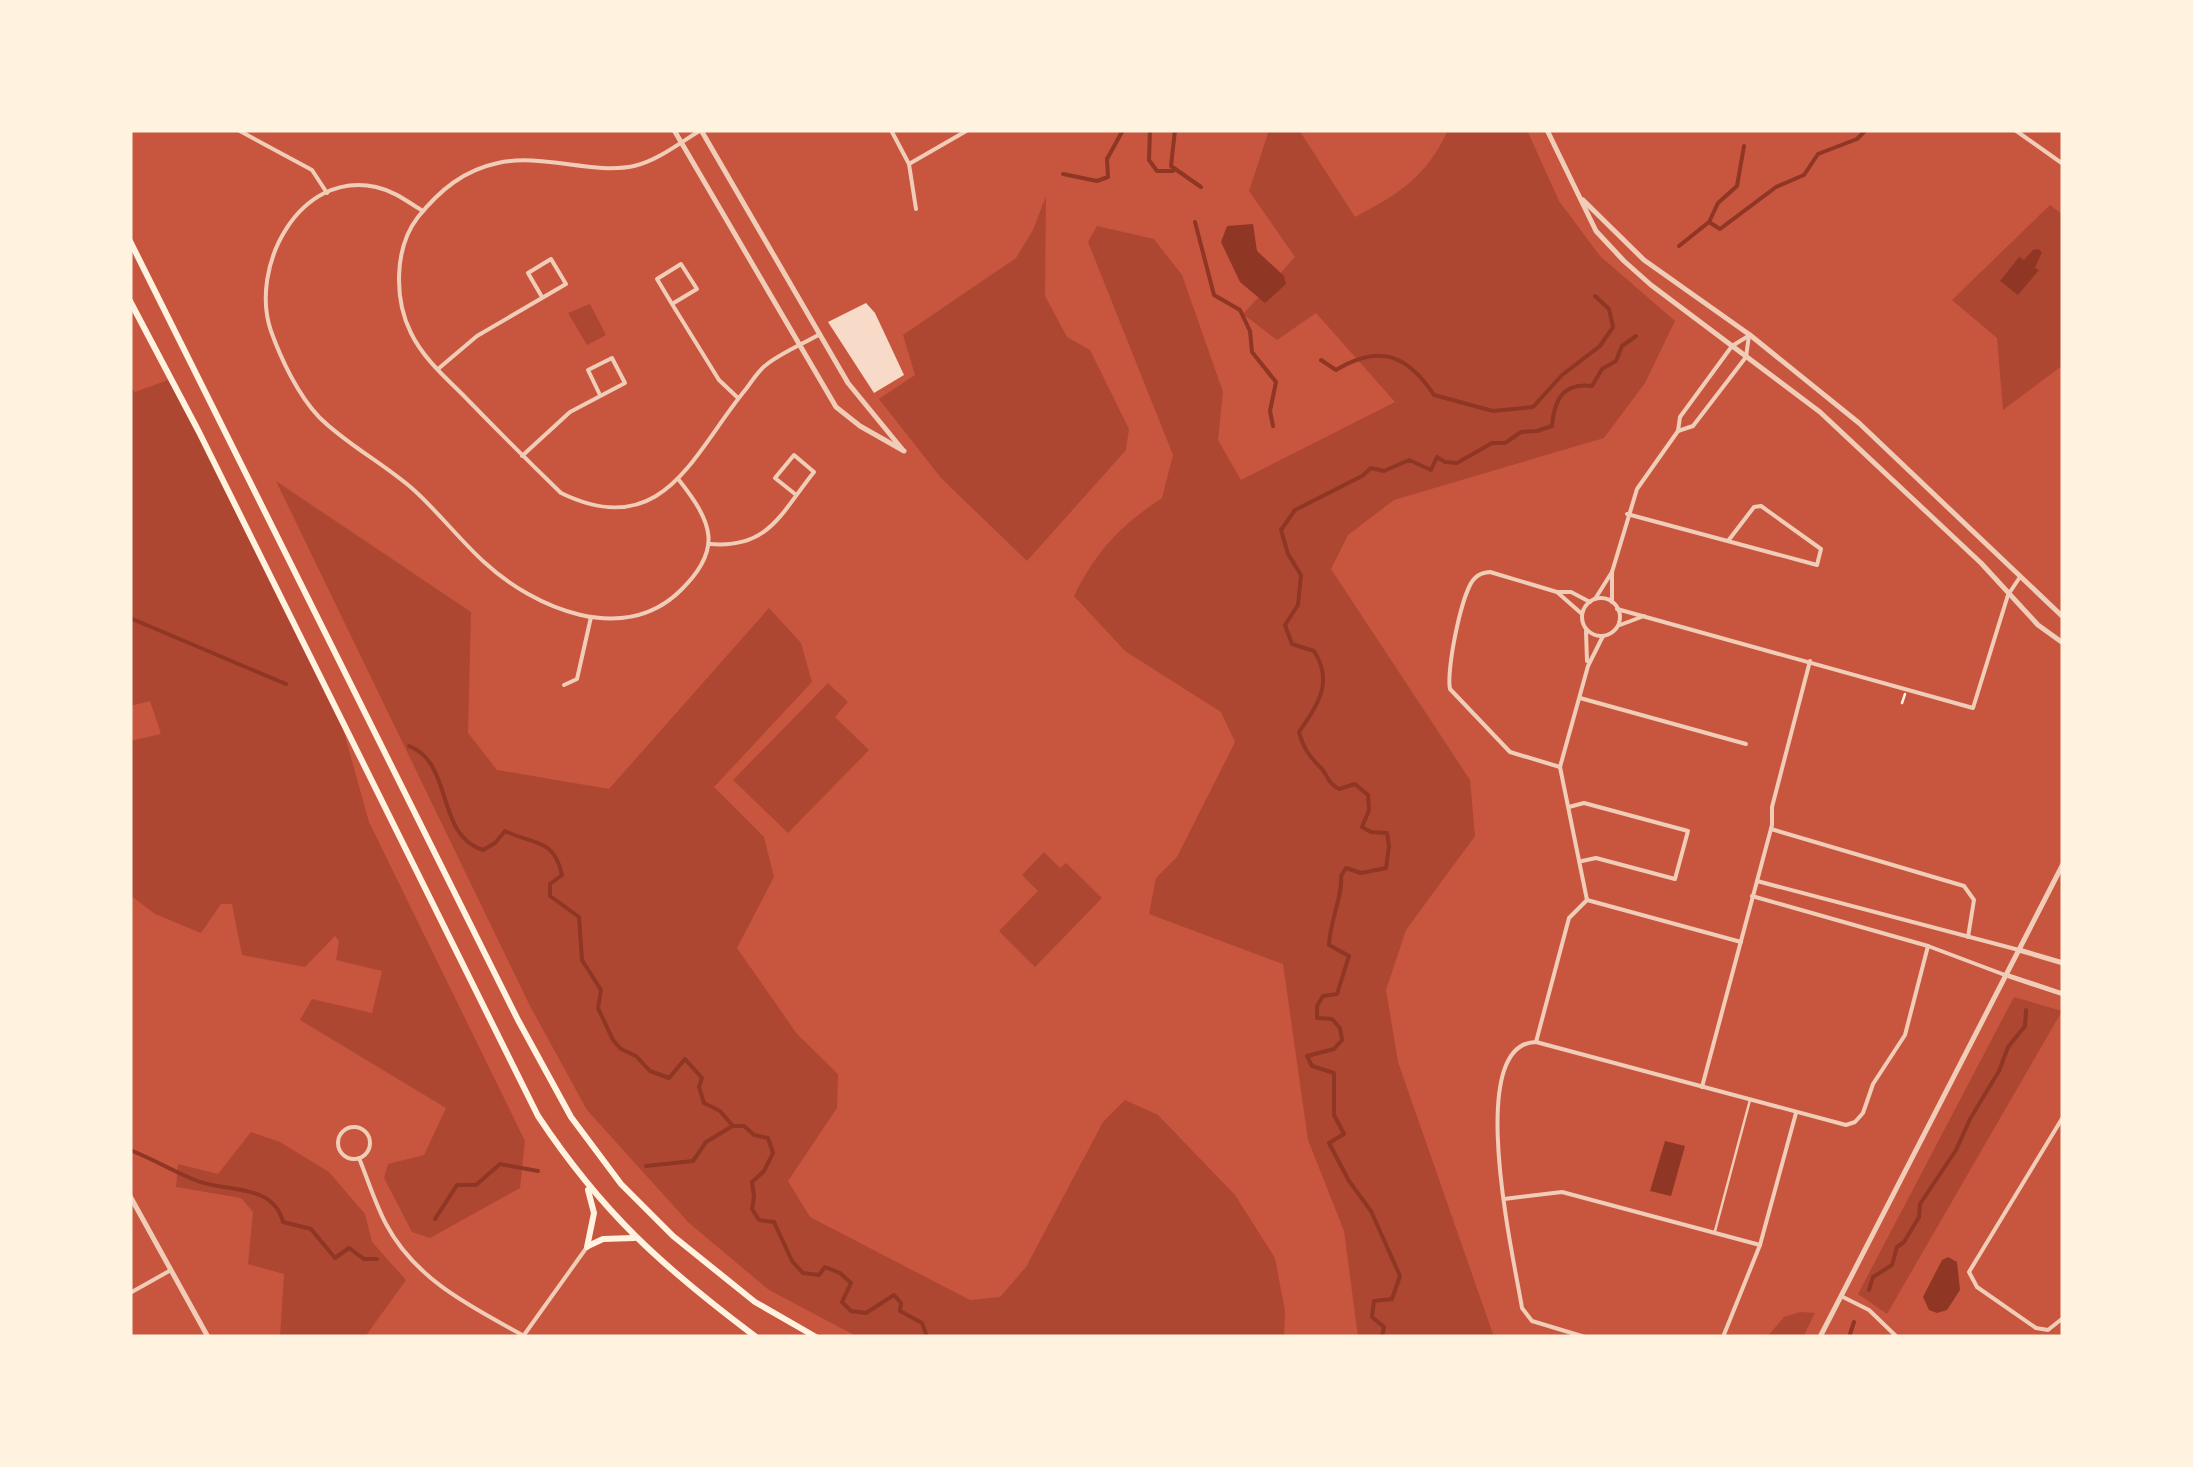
<svg xmlns="http://www.w3.org/2000/svg" width="2193" height="1467" viewBox="0 0 2193 1467" font-family="'PT Sans',sans-serif">
<style>
.green{fill:#ae4732}
.water{fill:#8f3625}
.lines{fill:none;stroke-linecap:round;stroke-linejoin:round}
.stream{stroke:#8f3625;stroke-width:4}
.building{fill:#f7dbc8}
.path{stroke:#fff3e0;stroke-width:2.5}
.service{stroke:#f1ccb7;stroke-width:2.5}
.minor{stroke:#f1ccb7;stroke-width:4}
.tertiary{stroke:#f1ccb7;stroke-width:5}
.primary{stroke:#fff3e0;stroke-width:6}
</style>
<rect width="100%" height="100%" fill="#c8553d"/>
<g class="green">
<path d="M1269,130H1299L1355,217C1399,194 1427,176 1448,130H1527L1559,201L1600,256L1675,321L1645,383L1604,438L1394,500L1348,535L1331,569L1470,780L1475,836L1406,930L1386,990L1398,1062L1494,1337H1358L1344,1231L1308,1140L1283,964L1149,914L1156,878L1177,857L1235,742L1221,712L1125,651L1074,596C1097,550 1120,526 1162,498L1173,455L1088,242L1097,226L1154,239L1182,275L1223,392L1218,440L1241,480L1395,402L1316,313L1277,340L1243,314L1295,257L1249,191Z"/>
<polygon points="1046,196 1045,296 1067,337 1090,350 1129,429 1126,450 1027,561 941,478 879,399 915,375 903,335 1016,258 1033,230"/>
<polygon points="2050,205 2063,215 2063,365 2003,410 1997,338 1952,300"/>
<polygon points="590,304 606,335 587,345 568,313"/>
<polygon points="171,379 343,729 369,822 525,1141 520,1188 430,1238 412,1232 384,1178 388,1164 424,1155 446,1108 300,1020 312,999 372,1013 382,971 336,960 339,941 335,936 305,967 242,955 232,904 221,904 201,933 155,914 130,895 130,741 161,734 150,701 130,706 130,387 135,392"/>
<polygon points="276,481 471,612 468,733 497,770 609,789 769,608 801,643 812,682 714,787 764,837 774,877 737,948 797,1034 838,1074 837,1108 788,1181 810,1217 970,1300 1000,1297 1026,1267 1103,1122 1125,1100 1158,1115 1235,1195 1275,1258 1285,1311 1284,1337 858,1337 769,1290 689,1223 587,1110 530,1006"/>
<polygon points="828,683 848,702 835,717 869,750 788,833 733,780"/>
<polygon points="1044,852 1060,868 1066,863 1102,898 1035,967 999,931 1038,891 1022,875"/>
<polygon points="2014,997 2062,1011 1887,1314 1858,1294"/>
<polygon points="251,1132 280,1142 329,1172 365,1214 372,1242 406,1280 365,1337 280,1337 284,1274 248,1264 253,1212 241,1198 176,1187 178,1164 218,1174"/>
<polygon points="1800,1312 1815,1313 1803,1337 1767,1337 1784,1317"/>
</g>
<g class="water">
<polygon points="1253,224 1257,251 1284,276 1286,284 1265,303 1240,282 1221,242 1227,226"/>
<polygon points="2038,249 2042,252 2035,268 2039,270 2018,295 2000,281 2019,257 2024,260 2033,250"/>
<polygon points="1665,1141 1685,1146 1671,1196 1650,1191"/>
<polygon points="1948,1257 1957,1262 1960,1290 1947,1310 1937,1313 1929,1310 1923,1297 1942,1260"/>
</g>
<g class="lines">
<g class="stream">
<polyline points="1150,130 1149,160 1157,171 1173,171"/>
<polyline points="1175,130 1171,166 1201,187"/>
<polyline points="1063,174 1097,181 1108,177 1107,159 1123,130"/>
<polyline points="1710,220 1718,203 1737,186 1744,146"/>
<polyline points="1195,222 1214,295 1240,310 1250,331 1252,352 1276,382 1270,411 1273,426"/>
<polyline points="1679,246 1709,222 1720,229 1776,187 1804,175 1818,154 1857,139 1866,130"/>
<path d="M1321,360L1336,370C1379,344 1407,354 1434,395L1493,411L1533,407L1562,375L1600,346L1613,327L1609,309L1595,296"/>
<polyline points="130,618 286,684"/>
<path d="M409,746C454,763 435,835 483,850L495,843L505,831C534,845 554,838 562,875L550,884V896L579,917L582,960L601,990L598,1008L613,1040L621,1049L636,1056L650,1071L669,1078L685,1059L702,1078L699,1087L704,1103L720,1111L733,1126H744L754,1135L768,1138L773,1153L764,1171L752,1182L754,1197L752,1209L759,1220L774,1222L792,1261L803,1273L819,1275L825,1267L840,1273L851,1283L842,1302L851,1311L866,1313L894,1295L901,1303L900,1311L922,1323L927,1337"/>
<path d="M130,1150C153,1159 173,1171 195,1180C224,1193 273,1182 283,1222L311,1229L335,1258L349,1248L364,1259H377"/>
<polyline points="646,1166 693,1161 706,1142 731,1127"/>
<polyline points="435,1219 457,1185 476,1185 500,1164 538,1171"/>
<polyline points="1869,1290 1873,1277 1892,1265 1897,1247 1904,1242 1919,1217 1920,1204 1956,1150 1970,1119 1999,1071 2008,1047 2025,1026 2026,1010"/>
<path d="M1382,1337L1384,1327L1372,1317L1374,1301L1392,1299L1400,1276L1371,1211L1349,1181L1329,1143L1344,1134L1334,1115V1073L1312,1066L1307,1056L1334,1049L1342,1040L1340,1028L1332,1019L1317,1018V1006L1323,996L1337,994L1349,956L1329,945C1330,920 1343,896 1341,876L1346,868L1361,873L1386,868L1389,846L1387,833L1371,832L1362,827L1369,810L1368,795L1355,784L1339,789C1328,783 1329,778 1322,769C1310,757 1304,750 1299,732C1318,704 1334,682 1314,651L1292,644L1285,625L1298,605L1301,575L1288,554L1281,530L1295,510L1362,476L1371,468L1384,471L1409,460L1431,470L1437,457L1445,462L1457,463L1492,443H1505L1521,432L1537,431L1552,426C1554,400 1563,382 1592,386L1602,369L1616,361L1622,346L1636,336"/>
<polyline points="1849,1337 1854,1322"/>
</g>
</g>
<polygon class="building" points="866,303 875,313 904,375 874,393 828,322"/>
<g class="lines">
<polyline class="path" points="1902,703 1905,694"/>
<polyline class="service" points="1715,1231 1750,1100"/>
<g class="minor">
<polyline points="238,130 312,170 327,193"/>
<path d="M701,130C681,142 657,161 634,166C594,175 540,153 498,163C464,170 440,190 418,217C394,248 394,299 411,333C423,358 445,377 464,396C496,429 528,461 561,493C664,543 693,453 746,389C752,381 758,371 766,365C781,353 803,344 820,334"/>
<polyline points="891,130 909,164 916,209"/>
<polyline points="2015,130 2063,164"/>
<polyline points="909,164 968,130"/>
<path d="M423,211C408,202 394,191 376,187C299,170 249,267 271,331C281,359 298,395 319,417C347,445 385,464 415,491C439,513 460,540 484,562C535,609 623,646 680,591C724,549 712,522 679,480"/>
<polyline points="672,304 657,279 681,264 697,289 672,304 719,380 737,397"/>
<polyline points="438,369 477,336 566,284 551,259 528,273 542,297"/>
<polyline points="1678,431 1693,426 1746,357 1749,335"/>
<polyline points="522,456 570,412 625,383 612,358 588,370 600,395"/>
<polyline points="1627,514 1817,565 1821,549 1761,506 1754,507 1728,541"/>
<path d="M710,544C769,549 781,513 814,472L794,455L775,478L795,494"/>
<polyline points="1612,572 1612,602"/>
<polyline points="1557,592 1582,614"/>
<circle cx="1601" cy="617" r="19"/>
<polyline points="1595,599 1612,572 1637,489 1678,431 1680,417 1732,346 1750,335"/>
<polyline points="1617,609 1973,708 2008,595 2020,577"/>
<polyline points="1620,625 1644,616"/>
<polyline points="1586,631 1587,661"/>
<polyline points="1603,636 1588,666 1560,767 1587,900 1741,942"/>
<polyline points="564,685 577,679 591,617"/>
<polyline points="1580,698 1746,744"/>
<path d="M1560,767L1510,752L1450,689C1446,671 1462,589 1475,578C1480,573 1484,573 1490,572L1557,592H1571L1590,602"/>
<polyline points="1569,807 1584,803 1688,831 1675,879 1596,858 1582,861"/>
<polyline points="1771,829 1964,886 1974,900 1968,937"/>
<polyline points="1757,881 2019,950"/>
<polyline points="1752,896 1928,946 2005,975"/>
<polyline points="1536,1042 1569,918 1587,900"/>
<polyline points="1702,1087 1772,825 1772,807 1810,661"/>
<polyline points="2063,1117 1969,1272 1977,1287 2036,1328 2048,1330 2063,1318"/>
<circle cx="354" cy="1143" r="16"/>
<path d="M359,1158C368,1180 375,1203 386,1224C416,1281 474,1308 526,1337"/>
<polyline points="1504,1199 1562,1192 1760,1245"/>
<polyline points="130,1293 171,1270"/>
<polyline points="1841,1296 1869,1310 1897,1337"/>
<polyline points="524,1335 587,1247"/>
<path d="M1585,1337L1532,1321L1522,1308C1515,1263 1463,1043 1536,1042L1846,1125L1855,1122L1863,1113L1873,1084L1905,1035L1928,946"/>
<polyline points="1723,1337 1760,1245 1796,1113"/>
</g>
<g class="tertiary">
<polyline points="674,130 836,407 860,426 904,451"/>
<polyline points="701,130 848,383 902,449"/>
<polyline points="1547,130 1596,231 1624,261 1651,285 1820,412 1981,563 2038,625 2063,643"/>
<polyline points="1583,200 1644,260 1750,335 1859,423 2063,617"/>
<polyline points="2019,950 2063,963"/>
<polyline points="2006,975 2063,994"/>
<polyline points="130,1196 208,1337"/>
<polyline points="1820,1337 2063,864"/>
</g>
<g class="primary">
<polyline points="130,241 518,1020 571,1117 621,1184 673,1236 755,1302 816,1337"/>
<path d="M130,301L199,432L538,1116C603,1214 663,1267 756,1337"/>
<polyline points="588,1246 603,1239 634,1238"/>
<polyline points="587,1247 594,1213 588,1190"/>
</g>
</g>
<rect width="2193" height="1467" fill="none" stroke="#fff3e0" stroke-width="265"/>
</svg>
